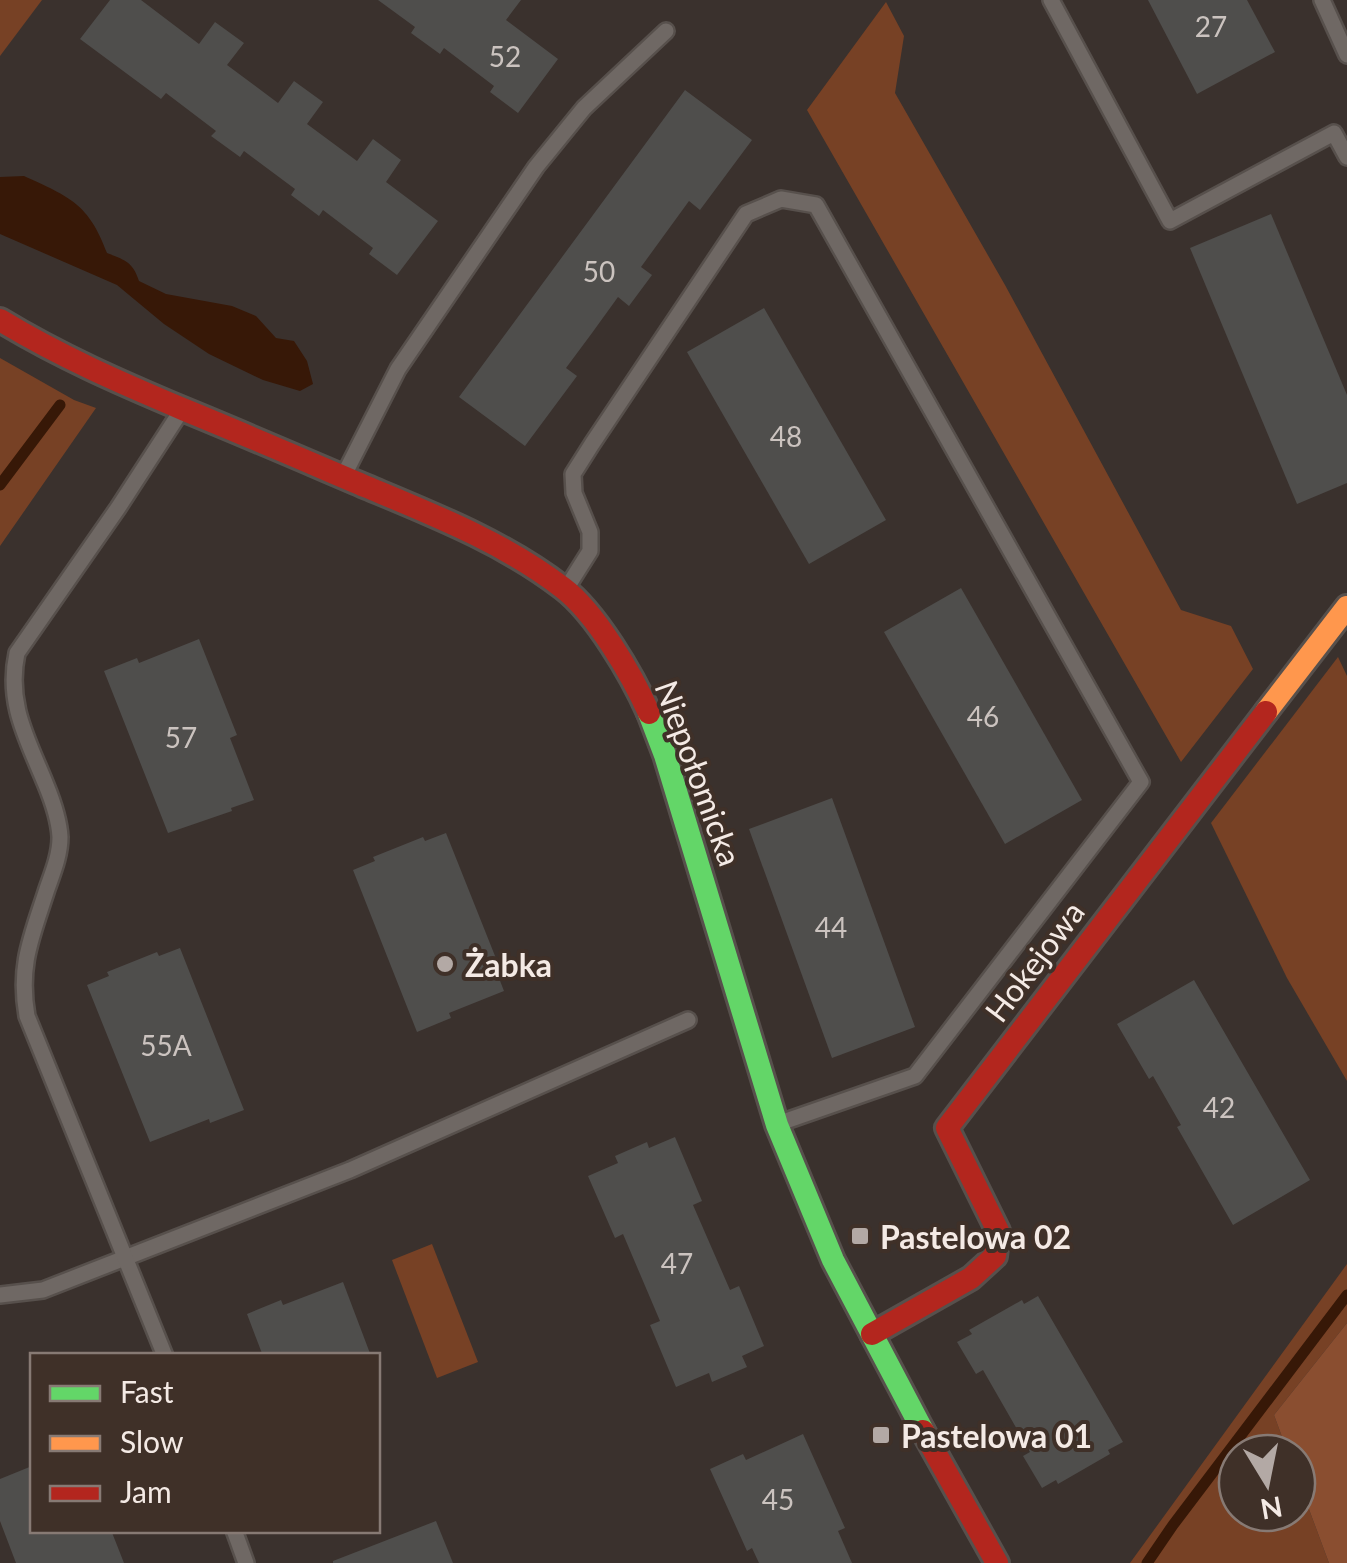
<svg xmlns="http://www.w3.org/2000/svg" width="1347" height="1563" viewBox="0 0 1347 1563" font-family="Lato,sans-serif">
<style>
.green{fill:#774125}
.forest{fill:#8a4e30}
.water{fill:#371807}
.lines{fill:none;stroke-linecap:round;stroke-linejoin:round}
.stream{stroke:#371807;stroke-width:11}
.building{fill:#4f4e4c}
.lane-casing{stroke:#57504c;stroke-width:20}
.fast-casing{stroke:#57504c;stroke-width:28}
.slow-casing{stroke:#57504c;stroke-width:28}
.jam-casing{stroke:#57504c;stroke-width:28}
.lane{stroke:#6f6864;stroke-width:15}
.fast{stroke:#63d668;stroke-width:22}
.slow{stroke:#ff974d;stroke-width:22}
.jam{stroke:#b3261e;stroke-width:22}
.poi-dot{fill:#b3a9a5;stroke:#3f3028;stroke-width:4}
.labels{text-anchor:middle;dominant-baseline:central;stroke-width:8;stroke-linejoin:round;paint-order:stroke}
.number-label{font-size:28px;fill:#cbc3bf}
.street-label{font-size:32px;fill:#f4eae5;stroke:#3f3028}
.poi-label{font-size:32px;font-weight:bold;fill:#f4eae5;stroke:#3f3028;text-anchor:start}
</style>
<rect width="100%" height="100%" fill="#3a312d"/>
<g class="green">
<polygon points="0,0 42,0 0,56"/>
<polygon points="886,2 904,36 895,93 1005,285 1181,610 1231,626 1253,669 1181,762 807,110"/>
<polygon points="0,358 74,400 96,408 0,546"/>
<polygon points="1338,657 1347,676 1347,1081 1287,978 1211,823"/>
<polygon points="432,1244 478,1362 437,1378 392,1260"/>
<polygon points="1347,1264 1347,1323 1274,1415 1288,1453 1237,1453 1237,1513 1297,1513 1297,1477 1329,1563 1130,1563"/>
</g>
<polygon class="forest" points="1347,1323 1347,1563 1329,1563 1297,1477 1297,1453 1288,1453 1274,1415"/>
<path class="water" d="M24,176C70,197 89,204 107,253C125,260 133,262 139,281L166,294L232,306L256,316L276,338L294,341L307,361L313,384L300,391L263,380L209,354L164,324L117,285L0,234V177Z"/>
<g class="lines">
<g class="stream">
<polyline points="0,485 60,405"/>
<polyline points="1147,1563 1173,1525 1347,1295"/>
</g>
</g>
<g class="building">
<polygon points="110,0 141,0 199,44 215,22 244,43 227,65 278,103 294,81 323,102 307,124 357,161 373,139 401,160 386,182 438,221 397,275 369,254 373,248 323,210 319,216 291,195 295,189 244,151 240,157 211,136 216,131 166,93 161,99 80,39"/>
<polygon points="378,0 521,0 506,20 558,59 518,113 490,92 494,86 444,48 440,54 411,33 415,27"/>
<polygon points="1148,0 1247,0 1275,52 1197,94"/>
<polygon points="685,90 752,140 700,210 689,201 641,267 652,275 629,306 618,297 592,333 566,368 577,376 525,446 459,397"/>
<polygon points="1271,214 1347,395 1347,483 1297,504 1190,248"/>
<polygon points="764,308 886,520 809,564 687,352"/>
<polygon points="961,588 1082,800 1005,844 884,632"/>
<polygon points="199,639 237,735 230,738 254,800 231,808 232,811 168,833 104,671 137,658 139,663"/>
<polygon points="832,798 915,1027 832,1058 749,829"/>
<polygon points="446,833 501,971 497,973 504,991 449,1013 451,1018 417,1032 353,870 375,861 373,857 423,837 425,841"/>
<polygon points="180,948 244,1110 210,1123 209,1119 150,1142 87,985 109,976 107,972 157,952 159,956"/>
<polygon points="1194,980 1310,1180 1233,1225 1177,1127 1181,1125 1153,1076 1149,1079 1117,1024"/>
<polygon points="675,1137 702,1201 693,1205 730,1290 739,1286 764,1346 742,1356 747,1367 712,1382 709,1373 676,1387 650,1325 660,1321 623,1234 615,1238 588,1176 618,1163 615,1156 647,1142 649,1148"/>
<polygon points="343,1282 371,1356 263,1356 247,1314 281,1300 283,1305"/>
<polygon points="1038,1296 1123,1442 1108,1450 1110,1454 1058,1484 1056,1480 1042,1488 1023,1456 1030,1452 983,1370 976,1374 957,1342 972,1334 969,1330 1022,1300 1024,1304"/>
<polygon points="803,1434 845,1528 838,1531 852,1563 759,1563 752,1548 747,1551 710,1469 743,1454 746,1460"/>
<polygon points="32,1466 32,1530 111,1530 124,1563 16,1563 0,1521 0,1479"/>
<polygon points="436,1521 453,1563 333,1563 333,1561"/>
</g>
<g class="lines">
<g class="lane-casing">
<g id="lane">
<polyline points="1051,0 1170,221 1334,133 1347,157"/>
<polyline points="1322,0 1347,55"/>
<polyline points="345,473 398,369 536,167 584,108 666,31"/>
<polyline points="566,589 590,551 590,532 574,493 573,474 592,444 746,214 781,199 816,205 1141,782 915,1076 780,1123"/>
<polyline points="0,1295 43,1290 350,1170 688,1020"/>
<path d="M165,1356L27,1016C18,965 32,936 47,889C53,872 60,855 60,837C59,819 53,802 46,785C28,740 6,704 17,653L118,508L181,411"/>
<polyline points="234,1530 246,1563"/>
</g>
</g>
<g class="fast-casing">
<polyline id="fast" points="649,713 665,755 777,1125 833,1260 923,1431"/>
</g>
<g class="slow-casing">
<polyline id="slow" points="1266,712 1347,607"/>
</g>
<g class="jam-casing">
<g id="jam">
<path d="M0,320C59,356 121,383 185,410C246,435 306,461 367,487C434,515 505,543 563,588C596,613 632,675 649,713"/>
<polyline points="872,1334 971,1278 995,1256 998,1231 947,1128 1266,712"/>
<polyline points="923,1431 997,1563"/>
</g>
</g>
<use href="#lane" class="lane"/>
<use href="#fast" class="fast"/>
<use href="#slow" class="slow"/>
<use href="#jam" class="jam"/>
</g>
<g class="poi-dot">
<circle cx="445" cy="964" r="10"/>
<rect x="850" y="1226" width="20" height="20" rx="5"/>
<rect x="871" y="1425" width="20" height="20" rx="5"/>
</g>
<g class="labels">
<g class="number-label">
<text x="1211" y="26">27</text>
<text x="505" y="56">52</text>
<text x="599" y="271">50</text>
<text x="786" y="436">48</text>
<text x="983" y="716">46</text>
<text x="181" y="737">57</text>
<text x="831" y="927">44</text>
<text x="166" y="1045">55A</text>
<text x="1219" y="1107">42</text>
<text x="677" y="1263">47</text>
<text x="778" y="1499">45</text>
</g>
<g class="street-label">
<text transform="translate(699 773) rotate(70)">Niepołomicka</text>
<text transform="translate(1034 961) rotate(-53)">Hokejowa</text>
</g>
<g class="poi-label">
<text x="465" y="964">Żabka</text>
<text x="880" y="1236">Pastelowa 02</text>
<text x="901" y="1435">Pastelowa 01</text>
</g>
</g>
<rect x="30" y="1353" width="350" height="180" fill="#3f3028" stroke="#877a74" stroke-width="2.5"/>
<rect x="50" y="1386" width="50" height="15" fill="#63d668" stroke="#877a74" stroke-width="2.5"/>
<text x="120" y="1403" font-size="30" fill="#f4eae5">Fast</text>
<rect x="50" y="1436" width="50" height="15" fill="#ff974d" stroke="#877a74" stroke-width="2.5"/>
<text x="120" y="1453" font-size="30" fill="#f4eae5">Slow</text>
<rect x="50" y="1486" width="50" height="15" fill="#b3261e" stroke="#877a74" stroke-width="2.5"/>
<text x="120" y="1503" font-size="30" fill="#f4eae5">Jam</text>
<g transform="translate(1267 1483) rotate(170)"><circle r="48" fill="#3f3028" stroke="#877a74" stroke-width="2.5"/>
<path d="M0-8L18 38L0 25L-18 38Z" fill="#b3a9a5"/>
<text y="-15" font-size="28" font-weight="bold" text-anchor="middle" fill="#f4eae5">N</text>
</g>
</svg>
